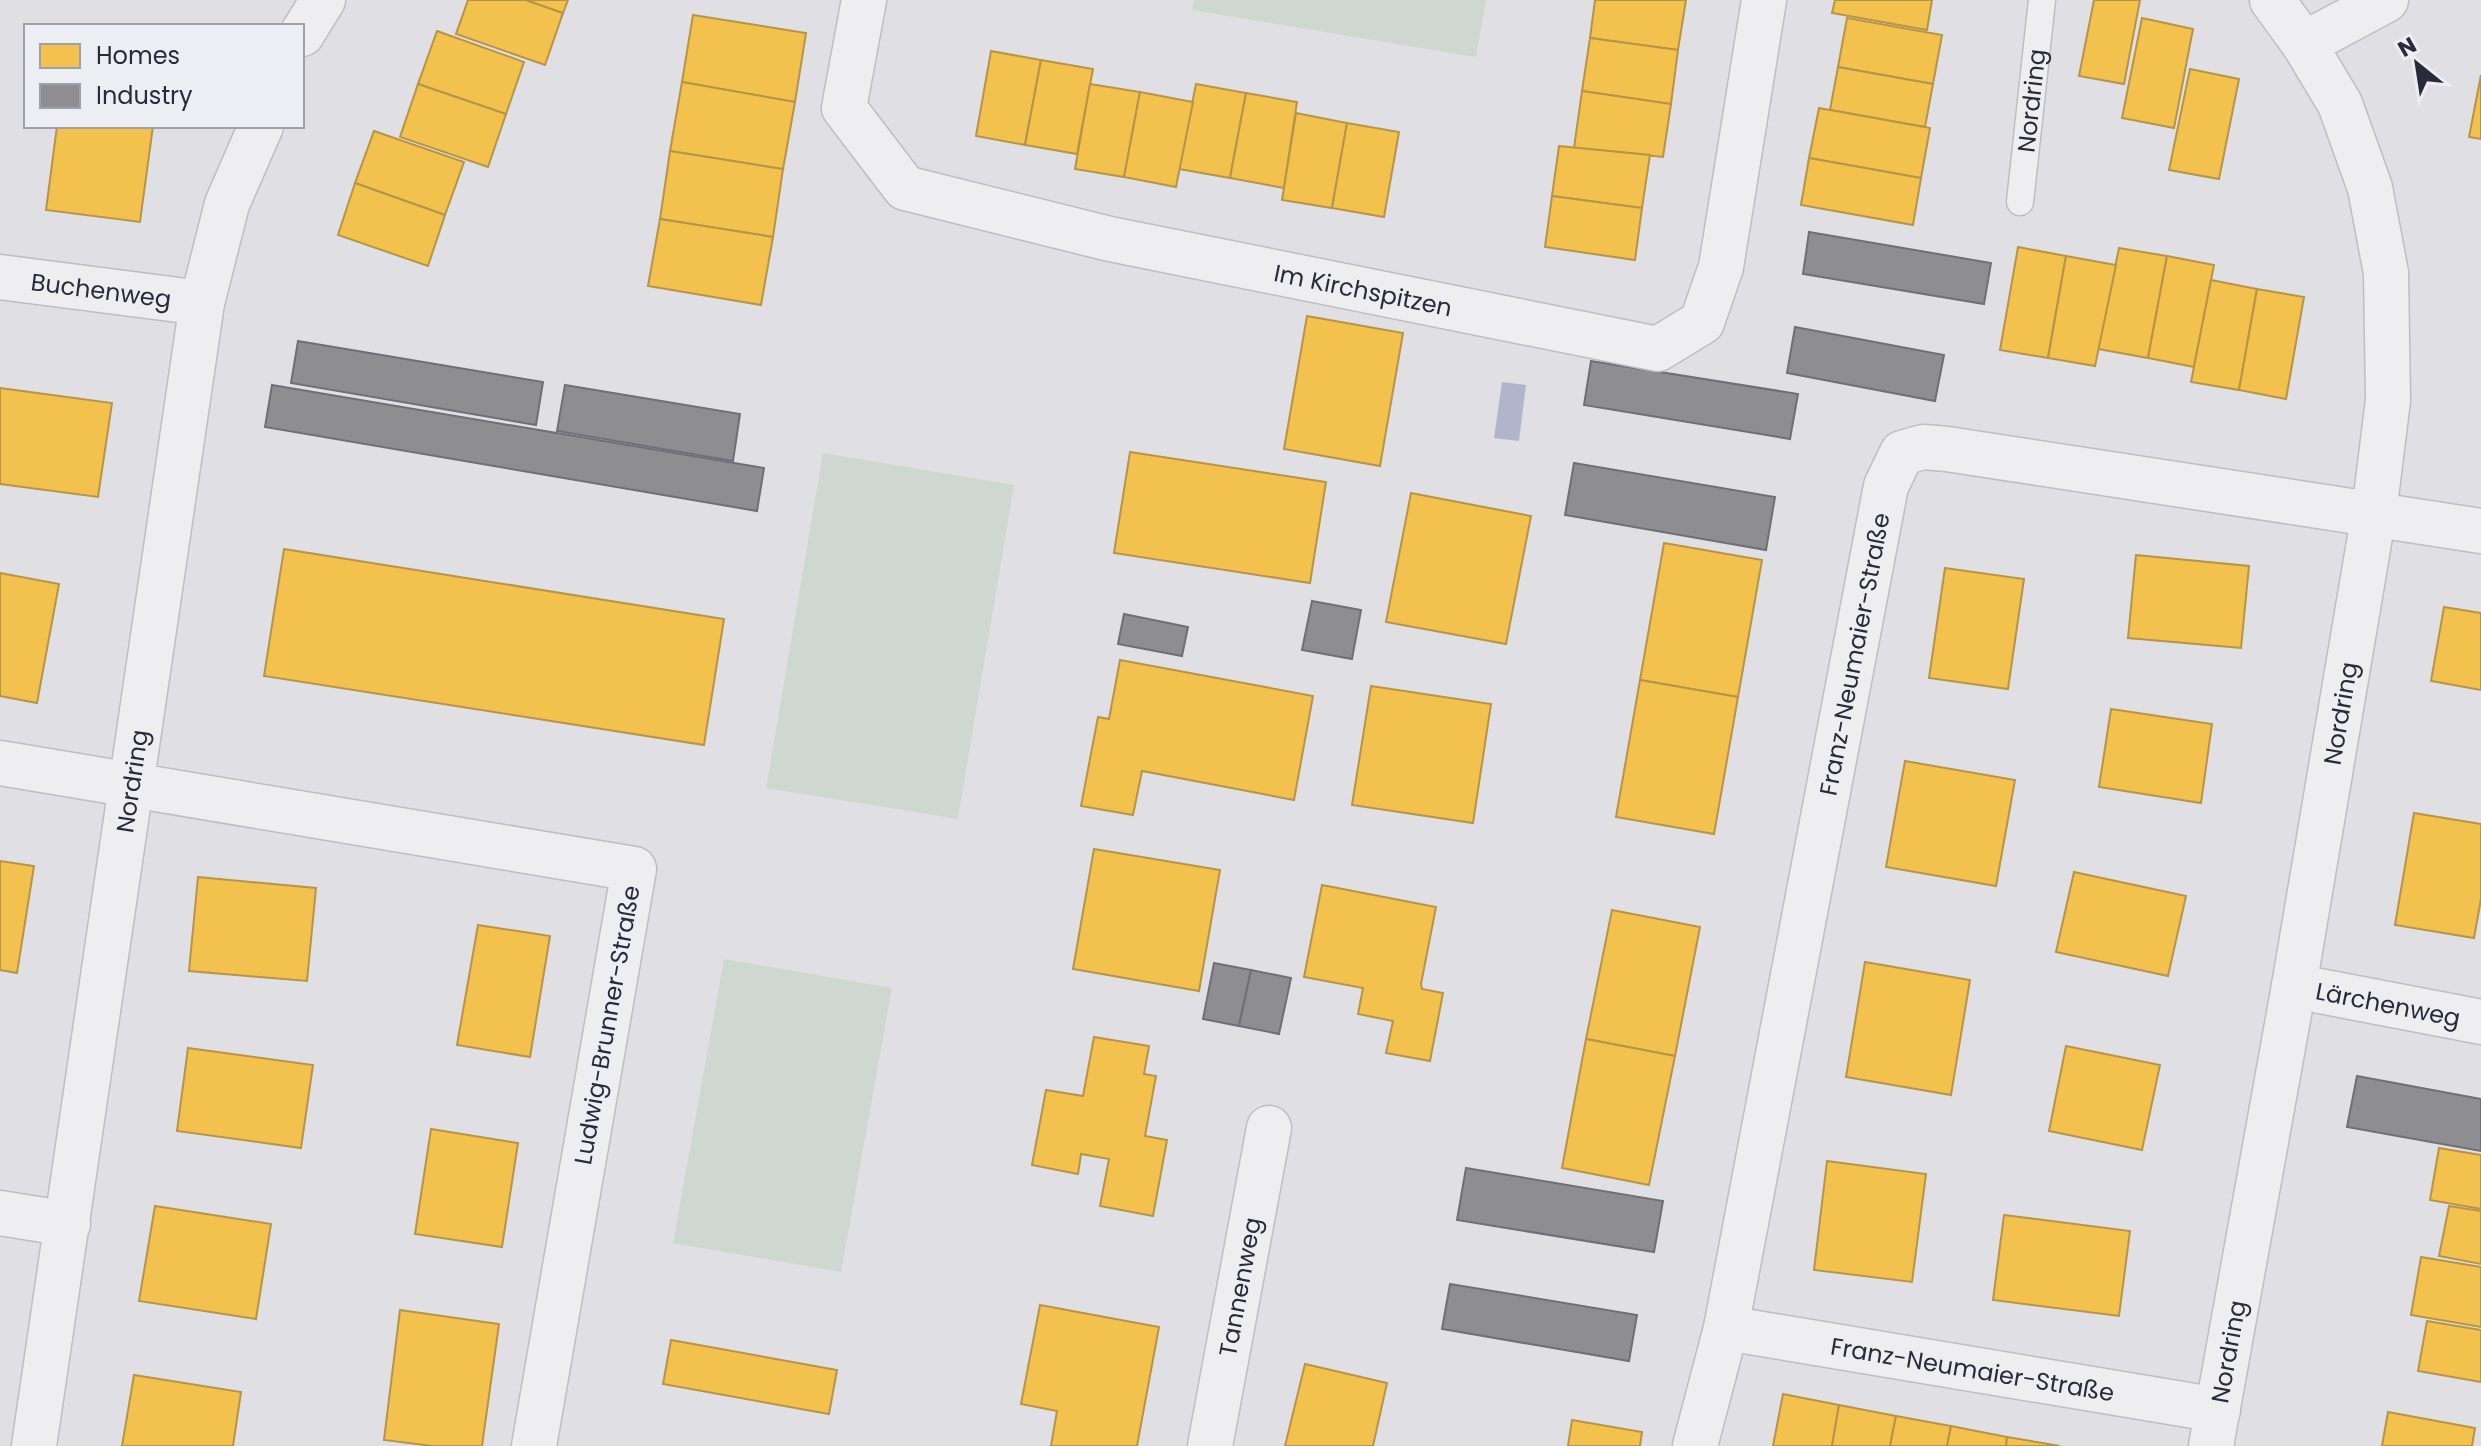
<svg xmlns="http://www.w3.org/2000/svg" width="2481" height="1446" viewBox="0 0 2481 1446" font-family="Poppins,sans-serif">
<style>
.green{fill:#ced7d0}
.water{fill:#b0b5cc}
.homes{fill:#f2c14e;stroke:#b69448;stroke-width:2}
.industry{fill:#8d8d92;stroke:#6f6f78;stroke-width:2}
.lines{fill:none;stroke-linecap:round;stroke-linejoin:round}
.lane-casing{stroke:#bebec2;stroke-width:29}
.street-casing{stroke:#bebec2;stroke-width:47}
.lane{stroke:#eeeef1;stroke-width:26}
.street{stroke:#eeeef1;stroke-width:44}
.labels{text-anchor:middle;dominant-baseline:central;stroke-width:8;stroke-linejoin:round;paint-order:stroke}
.street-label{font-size:24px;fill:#292a3a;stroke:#edeef3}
</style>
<rect width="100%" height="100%" fill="#e0e0e4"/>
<g class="green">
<polygon points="1194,0 1486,0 1476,57 1192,10"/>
<polygon points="823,453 1014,485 958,819 766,788"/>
<polygon points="724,959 892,988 841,1272 673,1243"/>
</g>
<polygon class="water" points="1502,382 1526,385 1519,441 1494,438"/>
<g class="homes">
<polygon points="468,0 526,0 563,13 545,65 456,34"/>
<polygon points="526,0 568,0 563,13"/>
<polygon points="1595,0 1686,0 1678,50 1590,38"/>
<polygon points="1835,0 1932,0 1927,30 1832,13"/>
<polygon points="2094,0 2140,0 2124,84 2079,76"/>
<polygon points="693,15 806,33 795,102 682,82"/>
<polygon points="1847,18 1942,35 1933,84 1838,67"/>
<polygon points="2142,18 2193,29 2174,128 2122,118"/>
<polygon points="437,31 524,62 506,114 418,84"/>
<polygon points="1590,38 1678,50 1671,104 1582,91"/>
<polygon points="991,51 1041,60 1025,145 976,136"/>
<polygon points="1041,60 1093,69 1077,154 1025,145"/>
<polygon points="1838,67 1933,84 1925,127 1830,110"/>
<polygon points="2190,69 2239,79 2219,179 2169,170"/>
<polygon points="2481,75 2481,139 2469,137"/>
<polygon points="682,82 795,102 783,169 670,151"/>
<polygon points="418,84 506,114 488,167 400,137"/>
<polygon points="1090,84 1140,92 1124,177 1075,169"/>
<polygon points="1196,84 1246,93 1230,178 1179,169"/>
<polygon points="1582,91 1671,104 1663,157 1574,148"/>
<polygon points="1140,92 1193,102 1176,187 1124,177"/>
<polygon points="1246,93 1297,102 1284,188 1230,178"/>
<polygon points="1819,108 1930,128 1921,178 1809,158"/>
<polygon points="1296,113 1347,123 1332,208 1282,200"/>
<polygon points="1347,123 1399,132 1384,217 1332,208"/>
<polygon points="57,126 153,126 140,222 46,210"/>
<polygon points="374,131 464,162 445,215 355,183"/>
<polygon points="1559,146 1650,155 1642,208 1552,196"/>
<polygon points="670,151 783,169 773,237 660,219"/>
<polygon points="1809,158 1921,178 1913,225 1801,205"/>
<polygon points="355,183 445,215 428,266 338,235"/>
<polygon points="1552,196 1642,208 1635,260 1545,247"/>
<polygon points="660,219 773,237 761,305 648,286"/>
<polygon points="2018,247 2066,256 2048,358 2000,350"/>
<polygon points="2119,248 2167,256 2148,358 2098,349"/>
<polygon points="2066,256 2116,265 2095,366 2048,358"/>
<polygon points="2167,256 2214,265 2194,367 2148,358"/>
<polygon points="2211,280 2257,289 2239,390 2191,382"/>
<polygon points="2257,289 2304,297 2286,399 2239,390"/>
<polygon points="1307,316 1403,333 1380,466 1284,449"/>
<polygon points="0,388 112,403 98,497 0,484"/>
<polygon points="1130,452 1326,482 1310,583 1114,553"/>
<polygon points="1411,493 1531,516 1506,644 1386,622"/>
<polygon points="1664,543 1762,560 1738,697 1640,680"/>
<polygon points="284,549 724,619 704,745 264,676"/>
<polygon points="2136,555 2249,566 2241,648 2128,638"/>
<polygon points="1945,568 2024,579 2008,689 1929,678"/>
<polygon points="0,573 59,584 37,703 0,696"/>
<polygon points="2444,607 2481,613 2481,690 2431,681"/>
<polygon points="1120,660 1313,696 1294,800 1142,771 1133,815 1081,806 1098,717 1109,719"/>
<polygon points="1640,680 1738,697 1714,834 1616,817"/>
<polygon points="1371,686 1491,704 1473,823 1352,805"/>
<polygon points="2111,709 2212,724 2201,803 2099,787"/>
<polygon points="1905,761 2015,780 1996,886 1886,867"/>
<polygon points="2414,813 2481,824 2481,899 2474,938 2395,925"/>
<polygon points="1094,849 1220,870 1199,991 1073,969"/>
<polygon points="0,861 34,866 17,973 0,970"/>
<polygon points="2074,872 2186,896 2168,976 2056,952"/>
<polygon points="198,877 316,888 307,981 189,971"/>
<polygon points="1322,885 1436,907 1421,984 1422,989 1443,993 1430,1061 1386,1053 1393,1021 1358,1014 1363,988 1304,977"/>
<polygon points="1612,910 1700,927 1675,1056 1586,1039"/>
<polygon points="478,925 550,936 530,1057 457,1045"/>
<polygon points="1865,962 1970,980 1951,1095 1846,1077"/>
<polygon points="1094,1037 1149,1046 1144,1074 1156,1076 1145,1136 1167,1140 1153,1216 1100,1206 1109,1159 1081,1154 1078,1174 1032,1165 1046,1090 1083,1096"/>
<polygon points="1586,1039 1675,1056 1649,1185 1562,1168"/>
<polygon points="2066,1046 2160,1065 2142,1150 2049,1131"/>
<polygon points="188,1048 313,1065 301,1148 177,1131"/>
<polygon points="431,1129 518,1143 502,1247 415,1234"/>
<polygon points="2439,1148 2481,1155 2481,1209 2430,1200"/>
<polygon points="1827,1161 1926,1174 1912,1282 1814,1270"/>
<polygon points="155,1206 271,1224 256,1319 139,1301"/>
<polygon points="2449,1206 2481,1211 2481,1264 2439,1256"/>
<polygon points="2004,1215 2130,1231 2119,1316 1993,1300"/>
<polygon points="2421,1257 2481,1267 2481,1327 2411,1315"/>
<polygon points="1040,1305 1159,1327 1137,1446 1051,1446 1057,1411 1021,1404"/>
<polygon points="400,1310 499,1324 482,1446 432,1446 384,1440"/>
<polygon points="2427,1321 2481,1330 2481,1382 2418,1371"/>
<polygon points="671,1340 837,1370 829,1414 663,1384"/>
<polygon points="1305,1364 1387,1383 1373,1446 1285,1446"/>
<polygon points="134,1375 241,1392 233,1446 122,1446"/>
<polygon points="1783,1394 1839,1405 1832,1446 1773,1446"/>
<polygon points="1839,1405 1896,1416 1890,1446 1832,1446"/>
<polygon points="2388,1412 2475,1428 2472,1446 2382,1446"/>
<polygon points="1896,1416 1951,1426 1947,1446 1890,1446"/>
<polygon points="1572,1420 1642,1432 1640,1446 1568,1446"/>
<polygon points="1951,1426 2007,1437 2006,1446 1947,1446"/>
<polygon points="2007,1437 2060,1446 2006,1446"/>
</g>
<g class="industry">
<polygon points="1809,232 1991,263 1984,304 1803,274"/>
<polygon points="1795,327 1944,355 1935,401 1787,373"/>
<polygon points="298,341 543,382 536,425 291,383"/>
<polygon points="1591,361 1798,394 1790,439 1584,405"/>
<polygon points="272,385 764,468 757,511 265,427"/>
<polygon points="565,385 740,414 733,461 557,431"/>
<polygon points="1574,463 1775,497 1766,550 1565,515"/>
<polygon points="1312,601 1361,610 1352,659 1302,650"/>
<polygon points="1124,614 1188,627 1182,656 1118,644"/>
<polygon points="1214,963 1251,970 1239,1026 1203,1019"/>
<polygon points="1251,970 1291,978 1279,1034 1239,1026"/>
<polygon points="2357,1076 2481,1099 2481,1151 2347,1127"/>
<polygon points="1466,1168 1663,1201 1654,1252 1457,1220"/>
<polygon points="1450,1284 1637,1315 1629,1361 1442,1329"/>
</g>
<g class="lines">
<g class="lane-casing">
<g id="lane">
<path id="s1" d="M2020,202L2042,0"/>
</g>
</g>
<g class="street-casing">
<g id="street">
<path id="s2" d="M864,0L844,108L905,188L1110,239L1658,349L1702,322L1721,267L1764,0"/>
<polyline points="302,34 323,0"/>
<polyline points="2304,44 2386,0"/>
<path id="s3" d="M0,277L202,303"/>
<polyline points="0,763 634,869 534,1446"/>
<path id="s4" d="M2294,986L2481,1022"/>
<polyline points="0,1213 68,1224"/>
<path id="s5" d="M1726,1328L2218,1410"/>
<path id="s6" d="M34,1446L202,303L227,204L261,126"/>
<path id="s7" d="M1210,1446L1269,1128"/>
<path id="s8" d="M1695,1446L1726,1328L1886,486L1902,453L1923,447L1947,449L2481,531"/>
<path id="s9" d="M2211,1446L2294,986L2374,513L2388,400L2386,273L2370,188L2340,104L2304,44L2272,0"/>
</g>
</g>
<use href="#lane" class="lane"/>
<use href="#street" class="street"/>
</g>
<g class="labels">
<g class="street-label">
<text stroke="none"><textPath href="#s1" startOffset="102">Nordring</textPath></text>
<text stroke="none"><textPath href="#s3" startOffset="102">Buchenweg</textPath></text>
<text stroke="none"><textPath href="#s2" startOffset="680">Im Kirchspitzen</textPath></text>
<text stroke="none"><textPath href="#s8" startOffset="808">Franz-Neumaier-Straße</textPath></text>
<text stroke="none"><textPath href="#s9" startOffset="744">Nordring</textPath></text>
<text stroke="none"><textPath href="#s6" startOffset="672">Nordring</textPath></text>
<text stroke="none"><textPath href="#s4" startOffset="96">Lärchenweg</textPath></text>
<text transform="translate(607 1025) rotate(-80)">Ludwig-Brunner-Straße</text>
<text stroke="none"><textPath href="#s7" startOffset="162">Tannenweg</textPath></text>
<text stroke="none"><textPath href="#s9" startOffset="96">Nordring</textPath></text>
<text stroke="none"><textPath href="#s5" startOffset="250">Franz-Neumaier-Straße</textPath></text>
</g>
</g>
<rect x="24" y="24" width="280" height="104" fill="#edeef3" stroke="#9fa0a9" stroke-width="2"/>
<rect x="40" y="44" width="40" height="24" fill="#f2c14e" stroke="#9fa0a9" stroke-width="2"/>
<text x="96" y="64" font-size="24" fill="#292a3a">Homes</text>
<rect x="40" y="84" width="40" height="24" fill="#8d8d92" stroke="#9fa0a9" stroke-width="2"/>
<text x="96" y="104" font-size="24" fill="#292a3a">Industry</text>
<g transform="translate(2417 64) rotate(330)" stroke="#edeef3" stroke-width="6" paint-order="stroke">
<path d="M0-6L14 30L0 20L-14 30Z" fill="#292a3a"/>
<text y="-12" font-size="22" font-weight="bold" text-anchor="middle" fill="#292a3a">N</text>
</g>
</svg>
